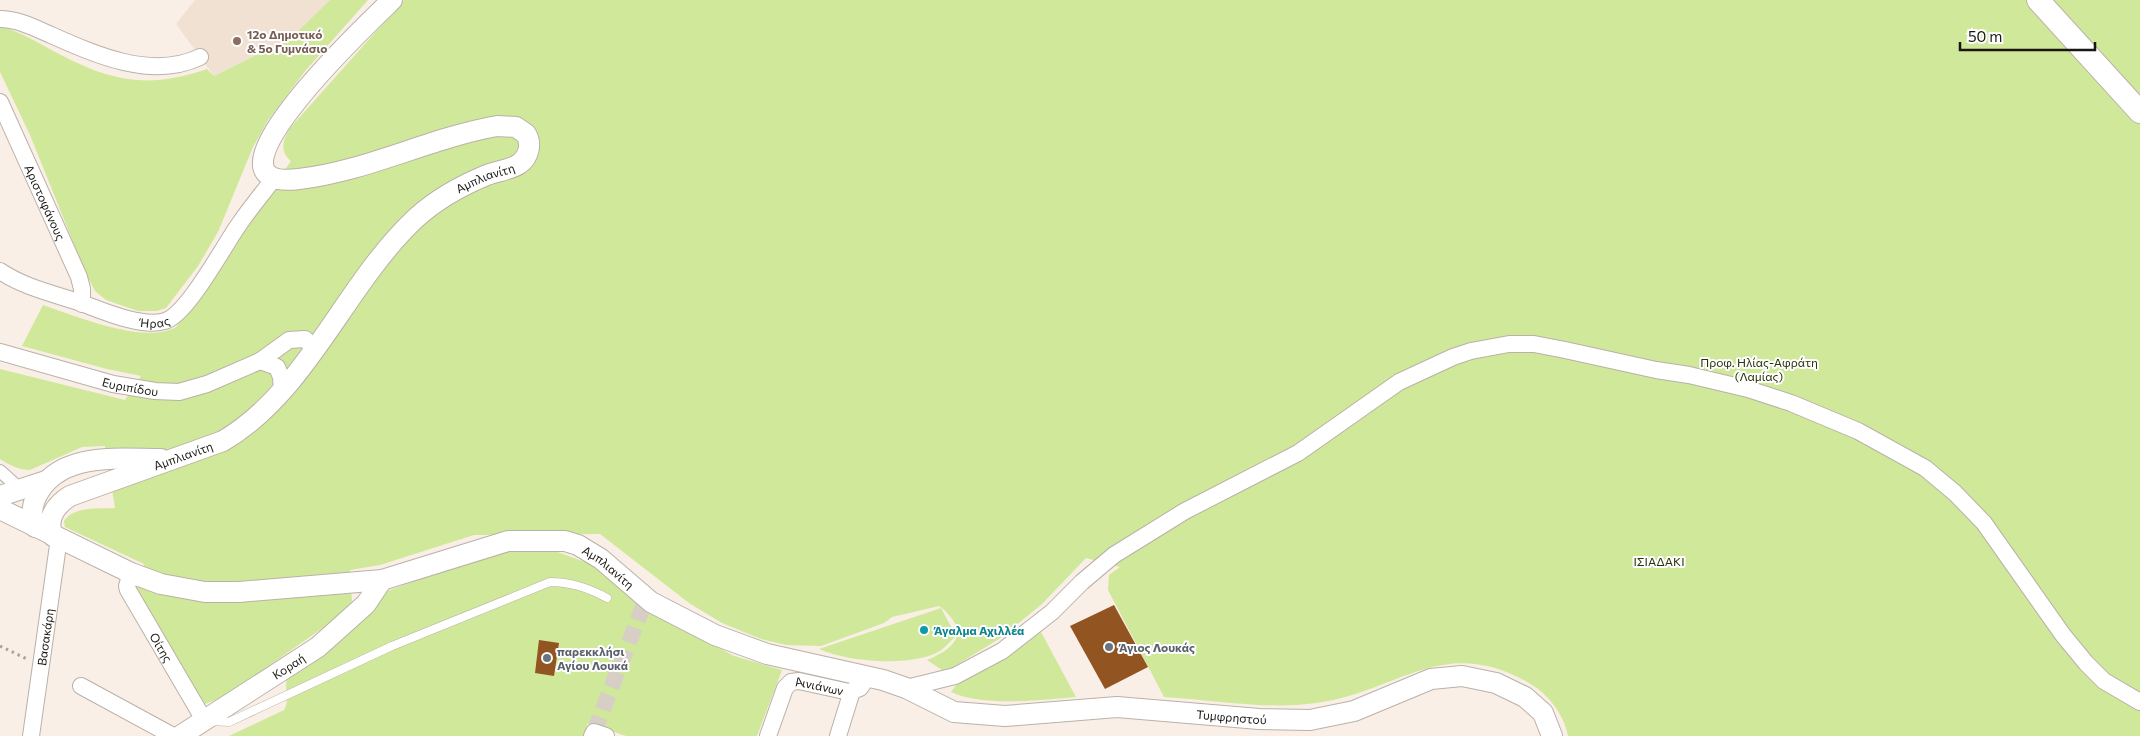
<svg xmlns="http://www.w3.org/2000/svg" width="2140" height="736" viewBox="0 0 2140 736" font-family="Commissioner,sans-serif">
<style>
.built{fill:#f1e1d2}
.green{fill:#d0e899}
.building{fill:#925421}
.lines{fill:none;stroke-linecap:round;stroke-linejoin:round}
.minor-tunnel{stroke:#d7cec6;stroke-width:16;stroke-dasharray:16 8;stroke-linecap:butt}
.service-casing{stroke:#bab1a8;stroke-width:9}
.pedestrian-casing{stroke:#bab1a8;stroke-width:14}
.minor-casing{stroke:#bab1a8;stroke-width:18}
.tertiary-casing{stroke:#bab1a8;stroke-width:22}
.secondary-casing{stroke:#bab1a8;stroke-width:24}
.path{stroke:#aaa39c;stroke-width:3;stroke-dasharray:2.5 4;stroke-linecap:butt}
.service{stroke:#fff;stroke-width:8}
.pedestrian{stroke:#fff;stroke-width:12}
.minor{stroke:#fff;stroke-width:16}
.tertiary{stroke:#fff;stroke-width:20}
.secondary{stroke:#fff;stroke-width:22}
.education-dot{fill:#8d6e63;stroke:#fefefe;stroke-width:2}
.culture-dot{fill:#0f9aa8;stroke:#fefefe;stroke-width:2}
.worship-dot{fill:#6b7280;stroke:#fefefe;stroke-width:2}
.labels{text-anchor:middle;dominant-baseline:central;stroke-width:4;stroke-linejoin:round;paint-order:stroke}
.education-label{font-size:12px;font-weight:bold;fill:#785e54;stroke:#fefefe;text-anchor:start}
.street-label{font-size:12px;fill:#191613;stroke:#fefefe}
.park-label{font-size:12px;fill:#293309;stroke:#fefefe}
.culture-label{font-size:12px;font-weight:bold;fill:#0d838f;stroke:#fefefe;text-anchor:start}
.worship-label{font-size:12px;font-weight:bold;fill:#5b616d;stroke:#fefefe;text-anchor:start}
</style>
<rect width="100%" height="100%" fill="#f9efe6"/>
<polygon class="built" points="195,0 330,0 291,38 214,76 176,24"/>
<g class="green">
<path d="M330,0H368L306,70L268,120L253,147L218,232L198,266L166,308L157,311H138L106,300L95,291L86,274L30,135L0,72V26C21,32 40,44 59,54C112,82 150,89 207,69L214,76L291,38Z"/>
<path d="M404,0H2140V736H1568C1564,714 1548,694 1529,683C1442,633 1397,693 1316,703C1266,710 1214,700 1164,697L1108,590L1109,575L1120,567L1086,558L1042,604L999,639L945,672L927,660C943,653 967,641 953,620C948,614 945,610 939,606L892,617L884,623L821,646L786,645L761,639L722,623L689,603L600,534L474,535L380,565L350,570L352,601L347,611L224,697L205,704L133,590L144,564L65,527L64,521C74,506 99,509 115,508L105,446L82,447L30,470C19,470 9,465 0,459V369L125,400L141,376L107,369L22,346L43,305C76,316 144,345 176,327L291,161C279,151 283,140 290,128Z"/>
<path d="M552,550L596,566L649,610L734,656L782,670L757,736H626L588,723L583,736H229L284,710C290,701 284,689 287,678L385,592L494,551Z"/>
<path d="M941,608L956,636C950,641 944,649 938,652C910,667 847,662 819,649Z"/>
<path d="M1041,632L1076,697C1041,700 983,707 951,692L957,684Z"/>
</g>
<g class="building">
<polygon points="1114,605 1148,667 1105,689 1070,626"/>
<polygon points="539,640 559,643 554,676 535,673"/>
</g>
<g class="lines">
<polyline class="minor-tunnel" points="594,732 646,599"/>
<g class="service-casing">
<path id="service" d="M211,721L229,722L392,646L550,582C570,582 589,588 607,598"/>
</g>
<g class="pedestrian-casing">
<polyline id="pedestrian" points="0,471 21,490"/>
</g>
<g class="minor-casing">
<g id="minor">
<path d="M0,19C18,19 35,28 51,35C96,55 152,80 200,57"/>
<path id="s1" d="M0,102L79,277L82,289V304"/>
<path id="s2" d="M0,271C25,288 56,294 84,304C105,312 143,328 165,321C188,314 224,245 240,223C251,207 263,193 274,178"/>
<path id="s3" d="M0,352L113,384L155,391L179,392L207,384L260,361L289,340L305,339L314,348"/>
<polyline points="260,361 277,367 281,377 282,391"/>
<path id="s4" d="M131,573L127,586L128,590L204,720"/>
<polyline points="81,686 173,736"/>
<polyline points="906,688 955,676 1002,651 1052,612 1082,582 1114,555 1185,511 1298,453 1399,382 1453,357 1471,351 1509,344 1534,344 1565,350 1656,370 1689,375 1748,389 1791,403 1858,431 1925,468 1955,493 1984,523 2063,635 2086,663 2104,681 2140,702"/>
<path id="s5" d="M31,736L59,538"/>
<polyline points="592,736 594,732 606,736"/>
<path id="s6" d="M768,736L785,688L791,682L799,681L849,692L860,688L868,676"/>
<polyline points="838,736 852,691"/>
</g>
</g>
<g class="tertiary-casing">
<g id="tertiary">
<polyline points="0,496 46,481"/>
<path id="s7" d="M0,509L131,573L161,584L205,592H239L382,580L508,541H565L578,545L601,559L651,602L715,635L767,654L883,680L906,688L954,712L1005,716L1117,707L1259,719L1310,720L1354,711L1431,679L1462,676L1496,683L1525,697L1543,713L1552,736"/>
<path d="M35,527C30,519 32,506 36,497C58,451 118,459 161,459"/>
<path id="s8" d="M53,536C45,519 56,505 70,496L223,441C308,391 345,284 416,218C437,199 460,186 487,175C497,171 510,170 519,164C529,157 532,144 526,134L516,127L497,126C430,138 367,171 299,179C185,193 376,16 392,0"/>
<path id="s9" d="M180,736L318,647L366,604L382,580"/>
</g>
</g>
<g class="secondary-casing">
<polyline id="secondary" points="2038,0 2140,112"/>
</g>
<polyline class="path" points="0,646 27,659"/>
<use href="#service" class="service"/>
<use href="#pedestrian" class="pedestrian"/>
<use href="#minor" class="minor"/>
<use href="#tertiary" class="tertiary"/>
<use href="#secondary" class="secondary"/>
</g>
<circle class="education-dot" cx="237" cy="41" r="5"/>
<circle class="culture-dot" cx="924" cy="630" r="5"/>
<g class="worship-dot">
<circle cx="1109" cy="647" r="5"/>
<circle cx="547" cy="658" r="5"/>
</g>
<g class="labels">
<g class="education-label">
<text x="247" y="34">12ο Δημοτικό<tspan x="247" dy="14">&amp; 5ο Γυμνάσιο</tspan></text>
</g>
<g class="street-label">
<text stroke="none"><textPath href="#s8" startOffset="588">Αμπλιανίτη</textPath></text>
<text stroke="none"><textPath href="#s1" startOffset="110">Αριστοφάνους</textPath></text>
<text stroke="none"><textPath href="#s2" startOffset="164">Ήρας</textPath></text>
<text stroke="none"><textPath href="#s3" startOffset="135">Ευριπίδου</textPath></text>
<text stroke="none"><textPath href="#s8" startOffset="168">Αμπλιανίτη</textPath></text>
<text stroke="none"><textPath href="#s7" startOffset="640">Αμπλιανίτη</textPath></text>
<text stroke="none"><textPath href="#s5" startOffset="100">Βασακάρη</textPath></text>
<text stroke="none"><textPath href="#s4" startOffset="84">Οίτης</textPath></text>
<text stroke="none"><textPath href="#s9" startOffset="129">Κοραή</textPath></text>
<text stroke="none"><textPath href="#s6" startOffset="88">Αινιάνων</textPath></text>
<text stroke="none"><textPath href="#s7" startOffset="1298">Τυμφρηστού</textPath></text>
</g>
<g class="park-label">
<text x="1759" y="362">Προφ. Ηλίας-Αφράτη<tspan x="1759" dy="14">(Λαμίας)</tspan></text>
<text x="1659" y="561">ΙΣΙΑΔΑΚΙ</text>
</g>
<g class="culture-label">
<text x="934" y="630">Άγαλμα Αχιλλέα</text>
</g>
<g class="worship-label">
<text x="1119" y="647">Άγιος Λουκάς</text>
<text x="557" y="651">παρεκκλήσι<tspan x="557" dy="14">Αγίου Λουκά</tspan></text>
</g>
</g>
<path d="M1960 42v8h135v-8" fill="none" stroke="#191613" stroke-width="2.5"/>
<text x="1968" y="42" font-size="15" fill="#191613" stroke="#fefefe" stroke-width="4" paint-order="stroke">50 m</text>
</svg>
